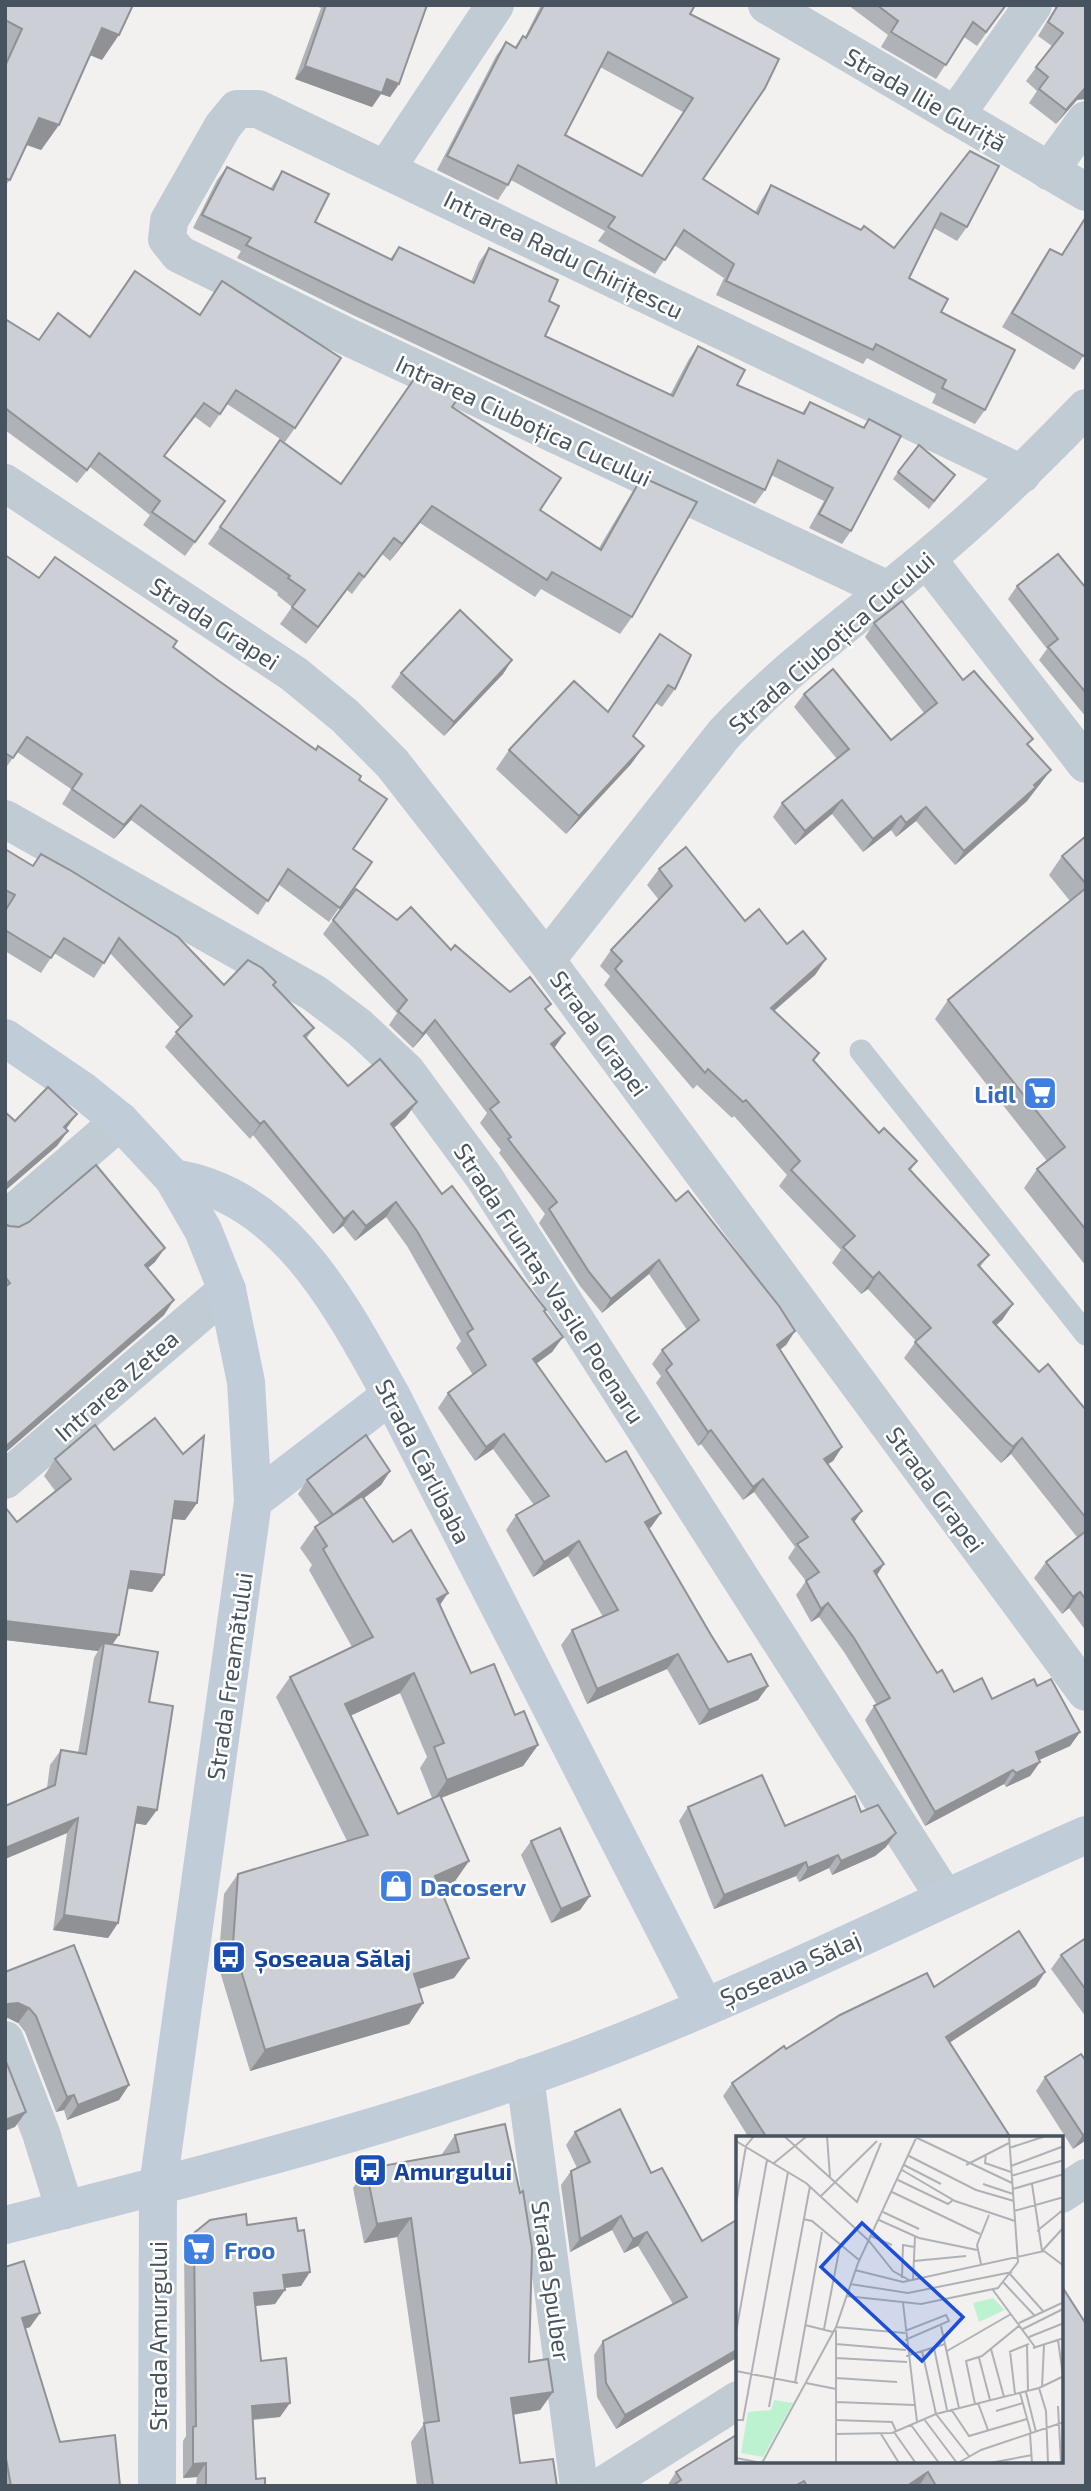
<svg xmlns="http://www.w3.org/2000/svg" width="1091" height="2491" viewBox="0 0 1091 2491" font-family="'Exo 2',sans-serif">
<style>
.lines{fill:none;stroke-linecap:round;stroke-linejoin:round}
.lane{stroke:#c0cbd3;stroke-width:23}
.street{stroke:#c0cbd3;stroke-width:38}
.secondary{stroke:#c0ccd8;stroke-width:38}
.wall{fill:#afb2b7;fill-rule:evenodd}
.shaded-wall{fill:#8f9195}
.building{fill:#cccfd5;stroke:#8f9195;stroke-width:2;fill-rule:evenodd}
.labels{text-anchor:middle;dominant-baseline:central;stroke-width:5;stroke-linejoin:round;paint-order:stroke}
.street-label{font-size:24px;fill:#47545f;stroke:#fff}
.shop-label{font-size:24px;font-weight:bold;fill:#366cbe;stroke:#fff;text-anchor:start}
.transit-label{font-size:24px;font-weight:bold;fill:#164399;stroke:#fff;text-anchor:start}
.inset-road{fill:none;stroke:#aeb2b6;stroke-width:2}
.view{fill:#1d4ed8;fill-opacity:0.15;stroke:#1d4ed8;stroke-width:3.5}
.inset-edge{fill:none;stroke:#47545f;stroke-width:3.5}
</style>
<rect width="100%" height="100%" fill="#f3f0f0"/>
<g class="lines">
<polyline class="lane" points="861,1051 1086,1334"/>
<g class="street">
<polyline points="767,5 1086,192"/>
<polyline points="955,116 1033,5"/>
<polyline points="386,169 495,5"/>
<polyline points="1049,171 1086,120"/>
<polyline points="5,483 294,674 345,716 392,763 546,960 1086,1692"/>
<polyline points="927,559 1086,764"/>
<polyline points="888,590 346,336 179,254 167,239 169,221 223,126 237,109 258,109 1022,474"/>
<polyline points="5,819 314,993 359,1027 406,1071 484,1177 945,1898"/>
<path d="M546,960L724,734C785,668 858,616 926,559C983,512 1035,461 1086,408"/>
<polyline points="5,1220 120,1121"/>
<polyline points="5,1480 227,1290"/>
<polyline points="5,2040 41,2133 65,2210"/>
<polyline points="525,2077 579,2486"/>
<polyline points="1061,2194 1086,2178"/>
<polyline points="602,2486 738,2400"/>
</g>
<g class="secondary">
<polyline points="5,1038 83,1091 120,1121 173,1178 203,1230 227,1290 246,1382 253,1501 158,2186 157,2486"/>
<path d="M173,1178C285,1195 340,1304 391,1395L704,2006"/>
<polyline points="253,1501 391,1395"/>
<path d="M5,2225C198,2176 391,2128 577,2059C750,1994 917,1909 1086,1835"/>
</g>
</g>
<g class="wall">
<polygon points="5,5 102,60 90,55 59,125 41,150 26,145 10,180 5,186"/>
<polygon points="313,5 427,5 399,84 390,97 381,94 372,107 295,79 321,8"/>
<path d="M541,5H695L690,14L703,179L755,212L762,199L771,185L861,230L864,226L894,248L970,151L967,227L957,241L934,228L909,278L941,312L985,410L975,424L932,403L936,394L867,358L863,364L716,295L724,278L674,245L655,274L598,241L605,231L511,180L498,200L437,170L496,56L506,42L515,47L523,36L525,37ZM600,67L683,112L641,176L565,135Z"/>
<polygon points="848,5 1006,5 977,46 964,37 936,79 881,47 888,35"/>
<polygon points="1054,5 1086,5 1077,100 1056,124 1029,103 1037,91 1026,81 1052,46 1038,36 1055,8"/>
<polygon points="227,167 270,189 282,171 315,222 390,259 399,247 471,282 479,262 489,248 549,301 545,336 670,395 689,359 698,346 737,385 802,413 810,402 863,427 869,419 851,531 842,544 809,528 824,501 771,475 765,490 755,504 355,316 237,258 241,251 193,228 217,180"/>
<polygon points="1086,216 1086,352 1074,370 1002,327 1041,262 1050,249 1061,255"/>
<polygon points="135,271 295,428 285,442 227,404 210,428 195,417 164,456 225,501 185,556 143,525 150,515 90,467 77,483 5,430 5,319 39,340 90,337"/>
<polygon points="452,407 540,510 599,548 631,494 642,477 632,617 620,634 541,589 535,597 420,523 390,561 382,554 352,594 347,590 306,644 280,624 292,607 277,595 278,593 208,544 280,440 341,484"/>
<polygon points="898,472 950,482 929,509 893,479"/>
<polygon points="5,555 39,578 173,647 219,681 359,780 353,849 372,862 329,922 278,884 258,915 131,820 114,839 62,804 71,789 17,752 5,769"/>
<polygon points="1017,586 1086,588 1086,717 1039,660 1047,649 1008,599"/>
<polygon points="874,623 963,680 1028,745 1041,783 1035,789 1027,801 955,865 916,821 896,837 891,830 863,852 832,814 795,845 773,817 782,803 837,759 794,707 804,694 891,740 924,713 865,637"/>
<polygon points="660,634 675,689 662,707 656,703 633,736 644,746 631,764 566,834 496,769 509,750 607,712"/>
<polygon points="512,660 503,674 444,736 391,687 401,673"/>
<polygon points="1086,836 1086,1266 1024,1188 1037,1169 1047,1161 935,1019 948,1000 1070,901 1049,875 1062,856"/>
<polygon points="5,849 32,866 41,854 224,985 276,982 273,986 314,1028 306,1039 348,1086 417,1102 406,1117 394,1128 442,1194 544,1312 563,1337 552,1352 536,1364 606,1462 661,1513 651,1527 648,1529 728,1662 768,1686 758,1700 699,1725 667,1669 587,1704 561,1645 572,1630 603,1617 568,1556 533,1577 506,1530 516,1515 534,1505 493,1449 475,1461 438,1408 448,1393 473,1375 456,1348 461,1341 407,1246 386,1217 355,1241 343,1226 333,1234 253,1135 250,1139 165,1047 180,1028 110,953 94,978 54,953 41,973 5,951"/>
<polygon points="659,869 787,944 826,959 815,975 774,1011 819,1053 814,1061 879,1133 917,1161 910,1171 989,1255 980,1267 1013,1304 1002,1320 996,1325 1039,1372 1086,1410 1086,1631 1069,1608 1062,1614 1034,1578 1046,1562 1077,1537 1011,1454 1001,1463 994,1456 904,1358 916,1341 868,1289 861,1294 832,1263 841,1250 779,1186 787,1175 734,1116 732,1118 697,1085 693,1089 604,985 610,976 600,966 611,950 659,900 647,885"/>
<polygon points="333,920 397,920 451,950 510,992 546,1011 555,1047 554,1048 676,1201 795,1331 786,1345 780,1350 842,1447 833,1461 827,1464 854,1522 884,1564 877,1575 937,1673 954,1692 992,1699 1037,1686 1080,1732 1070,1746 1039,1760 1040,1762 1030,1776 1006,1787 1004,1784 925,1826 865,1720 874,1706 877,1705 844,1652 819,1617 811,1622 796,1595 806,1581 788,1558 795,1547 754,1492 743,1500 701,1444 698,1446 656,1383 661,1376 652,1364 662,1350 687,1330 649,1274 602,1313 580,1286 539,1223 545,1214 499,1153 501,1150 480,1123 487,1113 426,1033 413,1048 389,1025 397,1013 323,934"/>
<polygon points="5,1224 9,1226 155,1262 148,1268 164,1315 5,1453"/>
<polygon points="114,1450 197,1503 185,1520 172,1519 164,1575 152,1592 127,1588 112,1644 149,1702 146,1825 135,1823 118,1923 108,1938 53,1930 67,1833 5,1859 5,1806 47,1788 50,1765 61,1750 78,1753 94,1658 98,1651 5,1640 5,1507 17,1522 56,1492 44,1476 55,1459"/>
<path d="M390,1471L381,1485L364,1498L393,1542L440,1605L471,1673L515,1715L538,1745L523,1766L441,1798L469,1861L455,1881L440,1888L454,1978L419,1989L423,2003L409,2024L250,2071L218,1965L224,1894L238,1874L347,1841L276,1697L290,1677L352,1647L309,1570L312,1565L300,1548L315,1527L320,1524L298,1494L307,1480ZM400,1693L427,1757L420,1768L432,1798L398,1814L350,1716Z"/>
<polygon points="688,1807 785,1826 861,1812 886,1847 875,1856 832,1875 829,1868 799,1882 796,1876 714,1909 679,1821"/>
<polygon points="531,1841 590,1896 580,1910 551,1923 521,1855"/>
<polygon points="1086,1938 1086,2017 1051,1969 1061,1955"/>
<polygon points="5,1972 129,2085 119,2100 67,2120 64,2110 56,2112 25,2032 18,2023 8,2018 5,2019"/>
<polygon points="1036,1986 950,2042 1011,2138 749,2138 723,2096 732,2083 786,2049 934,1987"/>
<polygon points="1045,2077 1086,2140 1073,2149 1036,2091"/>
<polygon points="575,2132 651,2173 702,2241 738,2219 738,2357 616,2429 597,2397 594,2355 603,2341 673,2304 638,2246 624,2253 612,2230 570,2252 561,2185 571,2171 577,2168 566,2145"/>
<polygon points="455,2135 529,2362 553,2392 540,2410 513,2415 520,2463 557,2486 417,2486 411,2442 424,2424 397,2237 364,2243 353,2188 366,2169 442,2155 442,2154"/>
<polygon points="247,2225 301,2286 285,2288 275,2304 255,2306 261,2361 280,2417 253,2420 256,2479 265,2486 196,2486 197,2477 183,2478 183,2441 186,2436 184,2247 194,2233"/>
<polygon points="5,2267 40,2313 30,2327 25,2329 60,2442 120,2486 5,2486"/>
<polygon points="738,2461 1061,2461 1086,2486 667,2486 676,2472"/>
</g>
<g class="shaded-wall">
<polygon points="102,28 119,35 102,60 85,53"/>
<polygon points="305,66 387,79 399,84 390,97 381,94 372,107 295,79"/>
<polygon points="1086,87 1086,99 1077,100 1056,124 1066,110"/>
<polygon points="39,118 59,125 41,150 22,143"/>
<polygon points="204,403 195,417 154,470 164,456"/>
<polygon points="432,506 420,523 390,561 402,544"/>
<polygon points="359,573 347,590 306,644 318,627"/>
<polygon points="512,660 503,674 444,736 454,722"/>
<polygon points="644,746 631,764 566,834 579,816"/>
<polygon points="1051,770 1027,801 955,865 964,851"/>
<polygon points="842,800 832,814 795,845 805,831"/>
<polygon points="141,805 131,820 114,839 124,825"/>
<polygon points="926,807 916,821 896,837 906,823"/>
<polygon points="901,816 891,830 863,852 873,839"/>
<polygon points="826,959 815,975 759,1024 771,1008"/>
<polygon points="435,1020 426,1033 413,1048 423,1034"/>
<polygon points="565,1033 555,1047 541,1058 551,1044"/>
<polygon points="417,1102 406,1117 381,1139 391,1124"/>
<polygon points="77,1114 66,1129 64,1127"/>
<polygon points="264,1121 253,1135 250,1139 260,1124"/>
<polygon points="68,1131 57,1146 5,1191 5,1185"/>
<polygon points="396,1202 386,1217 355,1241 366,1226"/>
<polygon points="353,1211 343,1226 333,1234 344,1219"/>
<polygon points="165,1248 155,1262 134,1279 145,1265"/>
<polygon points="659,1260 649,1274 602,1313 611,1299"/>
<polygon points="879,1272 868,1289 861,1294 873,1278"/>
<polygon points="174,1300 164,1315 5,1453 5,1447"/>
<polygon points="1013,1304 1002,1320 982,1338 993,1322"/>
<polygon points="795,1331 786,1345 767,1359 777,1345"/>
<polygon points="563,1337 552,1352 522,1374 533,1359"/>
<polygon points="711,1430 701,1444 698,1446 708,1432"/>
<polygon points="504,1434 493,1449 475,1461 486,1447"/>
<polygon points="1022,1438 1011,1454 1001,1463 1013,1447"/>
<polygon points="842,1447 833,1461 814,1473 824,1459"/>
<polygon points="390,1471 381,1485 324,1529 334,1515"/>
<polygon points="763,1479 754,1492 743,1500 753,1487"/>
<polygon points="175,1501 197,1503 185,1520 163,1518"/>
<polygon points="862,1511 853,1524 852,1519"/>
<polygon points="661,1513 651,1527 634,1537 645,1522"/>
<polygon points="579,1541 568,1556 533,1577 544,1562"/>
<polygon points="884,1564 875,1578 874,1571"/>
<polygon points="131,1571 164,1575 152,1592 119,1587"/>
<polygon points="1080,1592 1069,1608 1062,1614 1073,1597"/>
<polygon points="448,1593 434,1614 437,1599"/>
<polygon points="828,1603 819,1617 811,1622 821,1609"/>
<polygon points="5,1621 119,1635 107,1652 104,1643 98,1651 5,1640"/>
<polygon points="678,1654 667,1669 587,1704 597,1689"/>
<polygon points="414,1673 400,1693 330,1725 345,1704"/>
<polygon points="768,1686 758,1700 699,1725 709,1710"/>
<polygon points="1080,1732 1070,1746 1026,1766 1036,1752"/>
<polygon points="538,1745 523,1766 433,1801 447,1780"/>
<polygon points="1040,1762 1030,1776 1006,1787 1016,1773"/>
<polygon points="1013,1770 1004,1784 925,1826 935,1812"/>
<polygon points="138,1807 157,1810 146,1825 127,1822"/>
<polygon points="78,1818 67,1833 5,1859 5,1848"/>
<polygon points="896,1833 886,1847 875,1856 832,1875 841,1861"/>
<polygon points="838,1855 829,1868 799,1882 808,1868"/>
<polygon points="469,1861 455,1881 420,1896 435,1876"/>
<polygon points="806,1862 796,1876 714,1909 724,1895"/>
<polygon points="590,1896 580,1910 551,1923 561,1909"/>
<polygon points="64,1915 118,1923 108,1938 53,1930"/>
<polygon points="469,1958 454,1978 399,1995 414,1974"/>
<polygon points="1045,1972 1036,1986 937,2051 946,2037"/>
<polygon points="18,2003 29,2008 18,2023 8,2018 5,2019 5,2007 8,2004"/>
<polygon points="423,2003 409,2024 250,2071 265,2050"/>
<polygon points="129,2085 119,2100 67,2120 78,2105"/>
<polygon points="74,2095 64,2110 56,2112 67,2097"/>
<polygon points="26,2112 15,2127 5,2131 5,2120"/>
<polygon points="1086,2133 1086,2140 1073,2149 1083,2135"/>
<polygon points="621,2216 612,2230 570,2252 580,2239"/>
<polygon points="411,2218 397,2237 364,2243 377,2224"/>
<polygon points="647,2232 638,2246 624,2253 633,2239"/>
<polygon points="310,2272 301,2286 273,2289 283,2275"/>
<polygon points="285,2290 275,2304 244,2307 254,2293"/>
<polygon points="40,2313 30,2327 11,2333 22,2318"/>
<polygon points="738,2349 738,2357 616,2429 625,2415"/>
<polygon points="553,2392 540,2410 497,2417 511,2398"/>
<polygon points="290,2403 280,2417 243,2420 252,2406"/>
<polygon points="206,2463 197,2477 183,2478 193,2464"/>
<polygon points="928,2472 919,2486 907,2486"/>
</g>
<g class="building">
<polygon points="5,5 133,5 119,35 102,28 59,125 39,118 10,180 5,178 5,66 22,29 5,20"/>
<polygon points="326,5 427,5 399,84 387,79 382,93 305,66"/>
<path d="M544,5H695L690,14L779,59L765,88L703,179L758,214L771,185L861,230L864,226L894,248L970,151L999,166L967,227L941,213L909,278L948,299L941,312L1015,350L985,410L942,388L946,380L876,344L873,350L726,281L734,264L684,230L665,260L608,227L615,217L518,165L508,185L447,156L506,42L516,48L523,36L526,38ZM608,52L693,98L642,176L565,135Z"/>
<polygon points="877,5 1006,5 986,32 973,22 946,65 891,32 898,21"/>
<polygon points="1058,5 1086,5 1086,87 1066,110 1039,89 1048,77 1036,67 1063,33 1048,22"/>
<polygon points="227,167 273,190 282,171 329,194 315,222 392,260 399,247 474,283 489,248 558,280 549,301 559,306 545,336 673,396 698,346 745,370 737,385 804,414 810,402 864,428 869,419 901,436 851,531 819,514 833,488 778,460 765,490 365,303 246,245 251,238 202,215"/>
<polygon points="1086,217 1086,352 1084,356 1012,313 1050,249 1062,255"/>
<polygon points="135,271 200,315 222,281 341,358 295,428 236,390 220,414 204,403 164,456 225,501 195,542 152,512 160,501 99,453 87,470 5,408 5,319 39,340 58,313 90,337"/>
<polygon points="419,372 462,392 452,407 561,478 540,510 601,550 642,477 697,502 632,617 552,572 547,580 432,506 402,544 394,538 364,577 359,573 318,627 292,607 305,590 288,578 290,576 220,527 280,440 341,484"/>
<polygon points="919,445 955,475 934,501 898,472"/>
<polygon points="1058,554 1086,588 1086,693 1048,647 1058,639 1017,586"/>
<polygon points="5,555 39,578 55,557 177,641 173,647 219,681 316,750 318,746 361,776 359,780 387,799 353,849 372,862 340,908 288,869 268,901 141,805 124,825 72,789 82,774 27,737 13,758 5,753"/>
<polygon points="902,601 963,680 974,671 1033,739 1027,744 1051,770 1034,785 1036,787 964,851 926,807 906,823 901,816 873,839 842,800 805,831 782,803 849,749 804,694 833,669 891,740 937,703 874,623"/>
<polygon points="460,610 512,660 454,722 401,673"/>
<polygon points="660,634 691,655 675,689 668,685 633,736 644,746 579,816 509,750 574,681 608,712"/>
<polygon points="1086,836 1086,884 1062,856"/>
<polygon points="686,847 745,921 759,909 787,944 803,931 826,959 771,1008 819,1053 813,1060 879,1133 884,1128 917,1161 909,1169 989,1255 978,1265 1013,1304 993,1322 1039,1372 1048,1364 1086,1410 1086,1518 1022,1438 1013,1447 1005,1440 915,1342 931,1328 879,1272 873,1278 843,1247 855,1236 791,1170 800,1161 746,1100 743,1102 708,1069 705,1073 615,969 622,961 611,950 672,886 659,869"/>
<polygon points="5,849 33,866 41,854 70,870 178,937 224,985 248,960 262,968 276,982 273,985 314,1028 304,1036 348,1086 380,1059 417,1102 391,1124 442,1194 452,1186 546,1310 544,1311 563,1337 533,1359 606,1462 626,1451 661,1513 645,1522 711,1635 728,1662 751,1654 768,1686 709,1710 678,1654 597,1689 572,1630 618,1610 579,1541 544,1562 516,1515 549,1496 504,1434 486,1447 448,1393 486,1365 467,1333 473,1329 417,1231 396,1202 366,1226 353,1211 344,1219 264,1121 260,1124 176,1032 192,1016 119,938 104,963 64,938 51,958 5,930 5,911 15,895 5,890"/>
<polygon points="1086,888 1086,1230 1037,1169 1065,1147 948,1000"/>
<polygon points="356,889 397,920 411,907 451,950 455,945 510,992 530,977 551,1004 545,1009 565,1033 551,1044 676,1201 688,1191 779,1306 795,1331 777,1345 842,1447 824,1459 862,1511 852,1519 884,1564 874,1571 937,1673 942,1670 954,1692 982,1678 992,1699 1034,1679 1037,1686 1051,1679 1080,1732 1036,1752 1040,1762 1016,1773 1013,1770 935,1812 874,1706 890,1698 854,1638 828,1603 821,1609 806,1581 819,1572 797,1544 808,1537 763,1479 753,1487 711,1430 708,1432 666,1370 672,1364 662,1350 699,1320 659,1260 611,1299 589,1272 549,1209 557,1202 508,1139 511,1137 490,1109 499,1102 435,1020 423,1034 398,1011 407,1000 333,920"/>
<polygon points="48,1087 77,1114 64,1127 68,1131 5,1185 5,1112 15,1121"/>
<polygon points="96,1165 165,1248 145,1265 174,1300 5,1447 5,1287 10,1283 5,1277 5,1224 9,1226 19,1227 29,1222"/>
<polygon points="155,1418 183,1454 204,1436 197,1503 175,1501 164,1575 131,1571 119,1635 5,1621 5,1507 17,1522 71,1479 55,1459 95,1425 114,1450"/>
<polygon points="366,1435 390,1471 333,1515 307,1480"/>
<polygon points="362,1496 393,1542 411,1530 448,1593 437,1599 471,1673 494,1664 515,1715 524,1711 538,1745 447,1780 434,1747 444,1743 414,1673 345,1704 398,1814 440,1795 469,1861 435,1876 469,1958 414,1974 423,2003 265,2050 233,1944 238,1874 368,1835 290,1677 373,1637 323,1549 327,1546 315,1527"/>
<polygon points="1086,1531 1086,1600 1080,1592 1073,1597 1046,1562"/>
<polygon points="104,1643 158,1652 149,1702 173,1706 157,1810 138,1807 118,1923 64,1915 78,1818 5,1848 5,1806 55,1785 61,1750 86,1754"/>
<polygon points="762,1775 785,1826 855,1796 861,1812 878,1805 896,1833 885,1842 841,1861 838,1855 808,1868 806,1862 724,1895 688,1807"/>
<polygon points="560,1828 590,1896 561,1909 531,1841"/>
<polygon points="1019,1931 1045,1972 946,2037 1011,2138 767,2138 732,2083 784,2046 786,2049 840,2015 927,1973 934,1987"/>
<polygon points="1086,1938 1086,1990 1061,1955"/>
<polygon points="74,1945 129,2085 78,2105 74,2095 67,2097 36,2016 29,2008 18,2003 8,2004 5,2007 5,1972"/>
<polygon points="1081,2054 1086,2061 1086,2133 1083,2135 1045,2077"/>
<polygon points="5,2059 26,2112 5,2120"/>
<polygon points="620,2109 651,2173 662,2168 702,2241 738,2219 738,2349 625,2415 606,2383 603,2341 687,2297 647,2232 633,2239 621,2216 580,2239 571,2171 590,2162 575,2132"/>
<polygon points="505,2124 520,2193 523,2191 532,2248 529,2362 548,2359 553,2392 511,2398 520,2463 553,2459 557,2486 433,2486 424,2423 439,2421 411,2218 377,2224 366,2169 459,2152 455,2135"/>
<polygon points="246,2214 247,2225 296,2218 298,2231 304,2230 310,2272 283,2275 285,2290 254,2293 261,2361 286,2358 290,2403 252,2406 256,2479 265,2478 265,2486 206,2486 206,2463 193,2464 193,2427 196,2426 194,2233 210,2220"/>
<polygon points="24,2261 40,2313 22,2318 60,2442 115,2435 120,2486 11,2486 5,2453 5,2267"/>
<polygon points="1061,2285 1086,2324 1086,2486 936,2486 928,2472 907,2486 807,2486 804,2481 795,2486 672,2486 681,2480 676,2472 738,2434 738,2461 1061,2461"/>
</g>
<defs>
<g id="supermarket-square" transform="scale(1.75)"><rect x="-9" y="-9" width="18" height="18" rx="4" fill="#3f7fe0" stroke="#fff"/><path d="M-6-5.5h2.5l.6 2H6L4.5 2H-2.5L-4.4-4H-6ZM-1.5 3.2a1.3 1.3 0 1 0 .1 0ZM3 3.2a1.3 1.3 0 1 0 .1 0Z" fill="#fff"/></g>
<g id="shop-square" transform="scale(1.75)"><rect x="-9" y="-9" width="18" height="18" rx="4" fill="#3f7fe0" stroke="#fff"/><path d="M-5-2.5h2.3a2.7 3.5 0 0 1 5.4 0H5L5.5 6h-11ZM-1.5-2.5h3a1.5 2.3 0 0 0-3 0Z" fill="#fff"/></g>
<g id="bus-square" transform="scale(1.75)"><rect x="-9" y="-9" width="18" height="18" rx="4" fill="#1a4fb4" stroke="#fff"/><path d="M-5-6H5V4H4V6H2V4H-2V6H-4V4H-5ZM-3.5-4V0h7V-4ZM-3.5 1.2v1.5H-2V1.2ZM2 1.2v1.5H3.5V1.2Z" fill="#fff"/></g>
</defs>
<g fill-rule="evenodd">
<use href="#supermarket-square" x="1040" y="1093"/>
<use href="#shop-square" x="396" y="1886"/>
<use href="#bus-square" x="229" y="1957"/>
<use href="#bus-square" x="370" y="2170"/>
<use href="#supermarket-square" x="199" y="2249"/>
</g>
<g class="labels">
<g class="street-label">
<text transform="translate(926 99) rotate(30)">Strada Ilie Guriță</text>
<text transform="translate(564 254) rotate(26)">Intrarea Radu Chirițescu</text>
<text transform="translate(524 420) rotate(25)">Intrarea Ciuboțica Cucului</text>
<text transform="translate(215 623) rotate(33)">Strada Grapei</text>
<text transform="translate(831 642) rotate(-41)">Strada Ciuboțica Cucului</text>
<text transform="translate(600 1033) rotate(54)">Strada Grapei</text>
<text transform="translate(550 1283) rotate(57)">Strada Fruntaș Vasile Poenaru</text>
<text transform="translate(116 1385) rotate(-41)">Intrarea Zetea</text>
<text transform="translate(424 1461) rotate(63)">Strada Cârlibaba</text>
<text transform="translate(936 1489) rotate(54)">Strada Grapei</text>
<text transform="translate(229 1676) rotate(-82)">Strada Freamătului</text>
<text transform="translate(790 1968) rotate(-24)">Șoseaua Sălaj</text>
<text transform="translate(552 2281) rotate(82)">Strada Spulber</text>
<text transform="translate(157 2336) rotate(-90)">Strada Amurgului</text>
</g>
<g class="shop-label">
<text x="1016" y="1093" text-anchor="end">Lidl</text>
<text x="420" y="1886">Dacoserv</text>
<text x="224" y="2249">Froo</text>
</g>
<g class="transit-label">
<text x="254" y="1957">Șoseaua Sălaj</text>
<text x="394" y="2170">Amurgului</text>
</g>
</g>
<g transform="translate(736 2136)">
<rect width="327" height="327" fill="#f3f0f0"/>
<path d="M257,162L269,174L243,186L237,167ZM38,264L57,267L27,321L5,317L12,276L35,274Z" fill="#bdf2d0"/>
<path class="inset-road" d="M48,0L121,66L145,7M91,0L94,41M177,0L276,47M0,5L70,47L133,105L157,135L173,144M273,12L310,0M250,18L249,27L275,36M173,20L240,54L278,65M38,27L71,0M168,29L205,48M230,29L273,7M275,30L328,10M166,34L219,65L279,85M275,40L328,24M162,44L212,68L217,64M247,48L277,58M296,48L306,115M277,53L328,38M156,56L244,98M85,60L141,5M0,68L10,10L18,0M278,75L328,61M147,76L183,93M67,83L76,85L123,124M143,84L183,102L241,114M301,95L328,73M135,100L156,109M306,115L328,91M178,125L230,120M245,128L241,109L253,79M119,134L167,146L308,115L328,130M274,138L307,175M166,142L167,109L178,111M177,144L179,100M267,146L298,179M114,148L172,157L276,136M257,154L299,211M110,160L185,168L262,152L282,126L273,0M167,167L181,286M283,187L328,166M69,189L97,196M205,190L223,272M100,191L169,197M88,193L104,110M287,193L327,173M100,194V327M0,196L31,24M293,201L328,187M169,204L213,185L210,179L169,195M322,204L327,240M100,208L170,214M291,209L292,255M198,212L211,274M297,212L328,202M255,213L268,261M186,215L200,278L233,320M211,215L275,178M274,215L279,258M273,216L293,208M170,220L209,208M100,222L171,226M243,222L254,264M0,235L62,247M100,242L161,246M59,247L86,96M70,247L100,253M306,251L308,209M303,252L310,275L312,327M290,256L300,296M284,257L295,297M100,266L178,269M242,267L252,294M239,268L230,225L246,220L284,189M322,270L325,327M33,271L74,50M215,273L233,300L291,283M260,275L287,267M188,283L221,327M0,284H7L52,36M99,284L156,286L160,295M175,289L203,327M158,296L179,326M99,298L156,297L200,278L303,252L328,240M145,298L163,327M294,298L296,327M0,322L26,327M26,327L100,191L122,127L181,0M222,327L245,314L328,286M254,327L296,319"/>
<path class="view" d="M126,87L227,181L186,225L85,131Z"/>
<rect width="327" height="327" class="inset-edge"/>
</g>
<rect width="1091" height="2491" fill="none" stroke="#47545f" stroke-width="14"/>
</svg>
